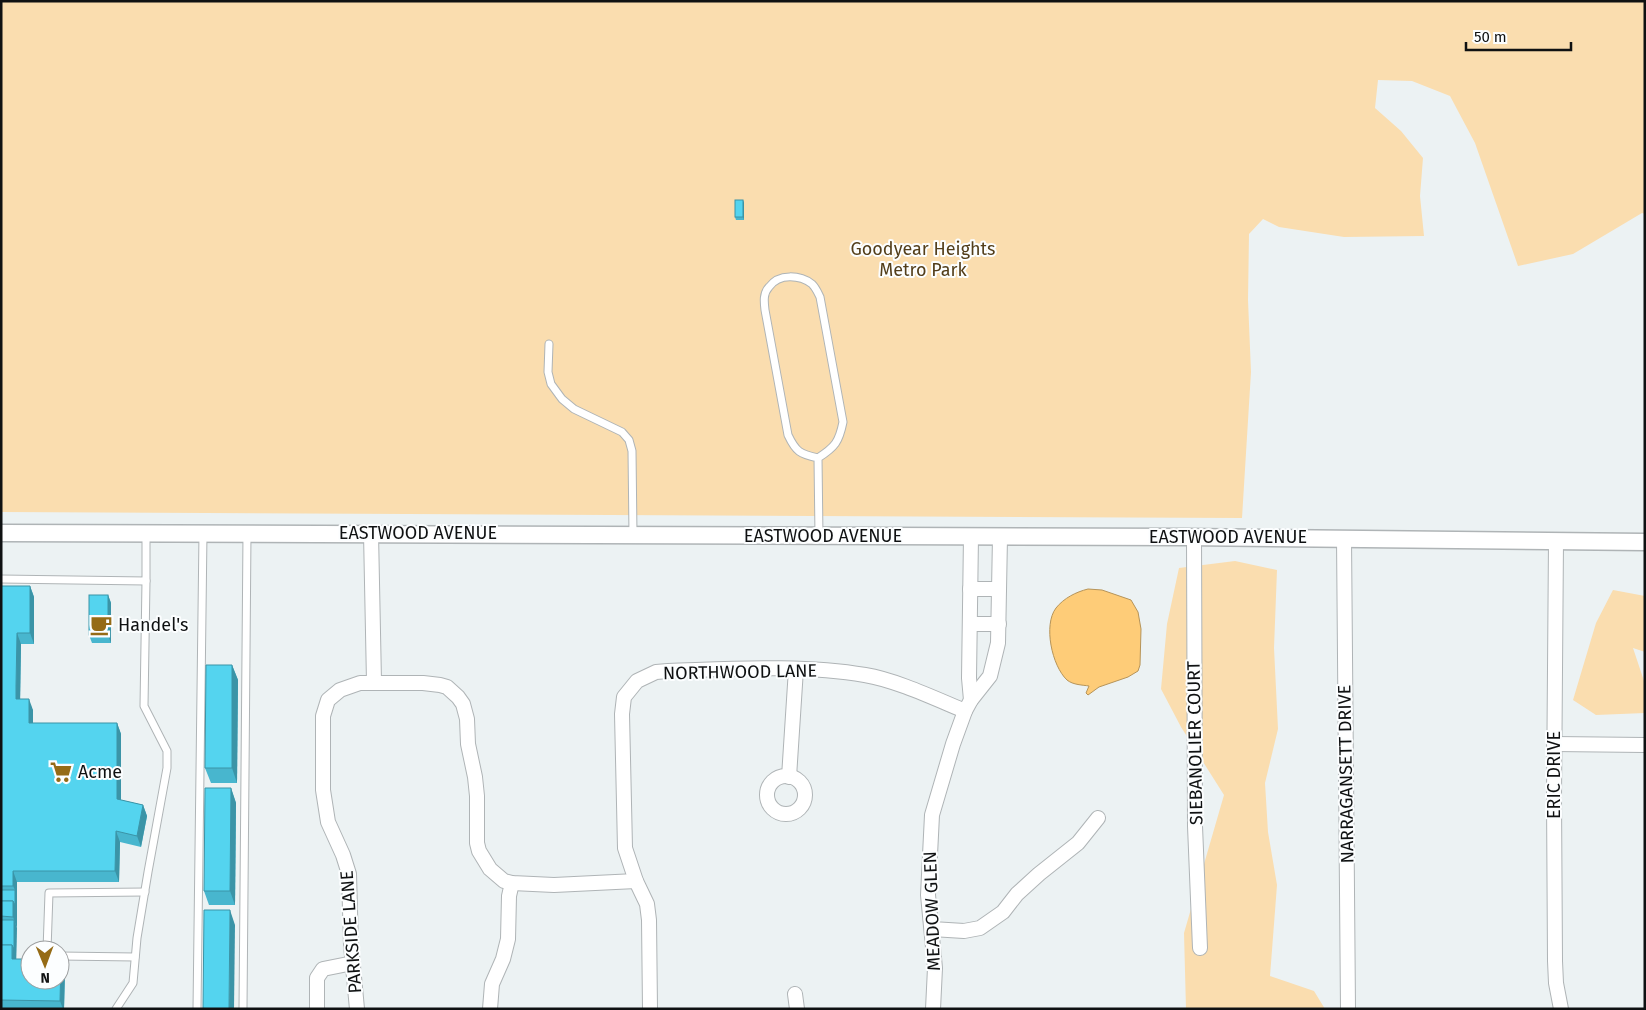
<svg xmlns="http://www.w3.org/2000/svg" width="1646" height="1010" viewBox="0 0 1646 1010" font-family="'Fira Sans',sans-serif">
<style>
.green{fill:#faddaf}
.water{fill:#fecc78;stroke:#b69459}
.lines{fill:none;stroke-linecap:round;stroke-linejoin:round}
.service-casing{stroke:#afb4b6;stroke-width:9}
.minor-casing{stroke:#afb4b6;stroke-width:16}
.tertiary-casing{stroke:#afb4b6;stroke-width:19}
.service{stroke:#fff;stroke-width:7}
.minor{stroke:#fff;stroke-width:14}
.tertiary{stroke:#fff;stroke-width:16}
.wall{fill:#48b6ce}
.shaded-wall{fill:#3b94a7}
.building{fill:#54d4ef;stroke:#3b94a7}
.labels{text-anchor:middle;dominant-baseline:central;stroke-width:4;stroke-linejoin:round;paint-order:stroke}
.park-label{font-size:18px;fill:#533e1a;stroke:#fcfeff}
.street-label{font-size:18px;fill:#0f1112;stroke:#fcfeff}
.poi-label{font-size:18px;fill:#0f1112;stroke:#fcfeff;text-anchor:start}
</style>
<rect width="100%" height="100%" fill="#ecf2f3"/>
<g class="green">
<polygon points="1,1 1645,1 1645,214 1642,213 1573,254 1518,266 1475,143 1450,96 1412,81 1378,80 1375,108 1401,131 1423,158 1420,196 1424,236 1344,237 1279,227 1263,219 1249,234 1248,300 1251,372 1242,518 1,512"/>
<polygon points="1235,561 1277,570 1274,648 1278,729 1265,783 1268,832 1277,885 1270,976 1314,991 1325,1009 1186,1009 1184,933 1224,795 1181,727 1161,689 1167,624 1179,568"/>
<polygon points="1613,590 1645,596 1645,652 1633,648 1645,684 1645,713 1596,715 1573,700 1596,623"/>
</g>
<path class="water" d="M1088,589L1102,590L1131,600L1138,612L1141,629L1140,665L1138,671L1128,677L1099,687L1088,695L1086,693L1089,686C1083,685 1073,685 1067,680C1052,666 1043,625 1056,608C1064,598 1076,592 1088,589Z"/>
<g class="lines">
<g class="service-casing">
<g id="service">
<polyline points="549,344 548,372 551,384 562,399 574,409 622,432 629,440 632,451 633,534"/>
<path d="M818,458C800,454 796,452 788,435L765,310C764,302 763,293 769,287C779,273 800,275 812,284C816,288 818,293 820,297L843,422C839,442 835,447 818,458L819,536"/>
<polyline points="1,579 146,581 146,533"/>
<polyline points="47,950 49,893 145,892"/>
<polyline points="60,956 135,957"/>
<polyline points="116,1009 133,983 137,938 148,872 167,768 167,751 144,706 146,581"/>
<polyline points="197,1009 203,533"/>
<polyline points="243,1009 247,534"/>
</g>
</g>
<g class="minor-casing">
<g id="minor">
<polyline points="371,533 374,682"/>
<polyline points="1194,537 1195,826 1200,948"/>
<polyline points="1344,538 1348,1009"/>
<polyline points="1556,541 1554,798 1555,961 1556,983 1561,1009"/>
<polyline points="970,589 999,589"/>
<polyline points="970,624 999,624"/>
<polyline points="971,700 969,678 971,536"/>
<polyline points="1554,744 1645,745"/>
<circle cx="786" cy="795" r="19"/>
<polyline points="789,777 796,669"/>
<polyline points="932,929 964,931 980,928 1003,912 1017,894 1039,874 1078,843 1098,818"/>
<polyline points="795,994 797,1009"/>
<polyline points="317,1009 317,978 323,969 353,963"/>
<polyline points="357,1009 351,945 349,874 343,855 328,822 323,790 323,716 328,700 340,690 360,683 423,683 440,685 447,687 458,697 463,704 467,719 468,744 475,777 477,796 477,843 479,851 490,869 504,881 512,883 554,885 636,881"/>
<polyline points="490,1009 492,984 503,959 508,939 509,896 512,883"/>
<path d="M650,1009L649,920L647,904L636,881L625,848L622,714L624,697L637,681L656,672L668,671C731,669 803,664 865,675C896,680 936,699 965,711"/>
<polyline points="933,1009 935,968 928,895 932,815 953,744 965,711 971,700 990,676 998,643 1000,537"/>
</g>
</g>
<g class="tertiary-casing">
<polyline id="tertiary" points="1,533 1186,537 1645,542"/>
</g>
<use href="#service" class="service"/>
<use href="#minor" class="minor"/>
<use href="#tertiary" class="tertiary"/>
</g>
<g class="wall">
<polygon points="743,200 744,203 744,220 736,220 735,217"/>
<polygon points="1,586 30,586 34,597 34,644 21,644 20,697 20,699 33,710 33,723 117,723 121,734 121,800 143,805 147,816 141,847 120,842 119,882 17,882 16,959 61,960 65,971 64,1009 1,1009"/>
<polygon points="108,595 111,603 111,643 92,643 89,635"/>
<polygon points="232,665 238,680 237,783 211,783 205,768"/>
<polygon points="231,788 236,803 235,905 209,905 204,891"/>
</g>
<g class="shaded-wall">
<polygon points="743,200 744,203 744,220 743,217"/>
<polygon points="30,586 34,597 34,644 30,633"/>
<polygon points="108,595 111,603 111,643 108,635"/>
<polygon points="17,633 21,644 20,710 16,699"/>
<polygon points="232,665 238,680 237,783 232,768"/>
<polygon points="29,699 33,710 33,734 29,723"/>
<polygon points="117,723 121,734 121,810 117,799"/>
<polygon points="231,788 236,803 235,905 230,891"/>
<polygon points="143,805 147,816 141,847 137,836"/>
<polygon points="116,831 120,842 119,882 115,871"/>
<polygon points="13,871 17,882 17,928 13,917 13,901 15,890 13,886"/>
<polygon points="230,910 235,925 234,1009 229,1009"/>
<polygon points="14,920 17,928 16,970 12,959"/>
<polygon points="61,960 65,971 64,1009 63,1009 60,1001"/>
</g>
<g class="building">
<rect x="735" y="200" width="8" height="17"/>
<polygon points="1,586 30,586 30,633 17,633 16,686 16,699 29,699 29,723 117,723 117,799 143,805 137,836 116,831 115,871 13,871 13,886 1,886"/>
<rect x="89" y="595" width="19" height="40"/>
<polygon points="206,665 232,665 232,768 205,768"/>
<polygon points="205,788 231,788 230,891 204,891"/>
<polygon points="1,890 15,890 15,905 13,901 1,901"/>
<polygon points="1,901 13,901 13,917 1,916"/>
<polygon points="204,910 230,910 229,1009 203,1009"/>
<polygon points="1,920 14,920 14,949 12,945 1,945"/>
<polygon points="1,945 12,945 12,959 30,959 30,980 60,980 60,960 61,960 60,1001 1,1000"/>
</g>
<defs>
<g id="cafe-bare" transform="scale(1.725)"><path d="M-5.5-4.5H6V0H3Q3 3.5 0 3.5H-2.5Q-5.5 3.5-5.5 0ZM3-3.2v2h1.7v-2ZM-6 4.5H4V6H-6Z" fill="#956b16" stroke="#fcfeff" stroke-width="2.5" paint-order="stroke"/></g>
<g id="supermarket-bare" transform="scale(1.725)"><path d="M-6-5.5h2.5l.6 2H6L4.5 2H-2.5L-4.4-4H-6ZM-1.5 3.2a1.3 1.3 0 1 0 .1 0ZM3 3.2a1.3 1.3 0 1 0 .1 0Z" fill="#956b16" stroke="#fcfeff" stroke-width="2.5" paint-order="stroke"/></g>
</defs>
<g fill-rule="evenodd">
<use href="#cafe-bare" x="101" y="625"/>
<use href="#supermarket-bare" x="61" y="772"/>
</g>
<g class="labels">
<g class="park-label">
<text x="923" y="249">Goodyear Heights<tspan x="923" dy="21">Metro Park</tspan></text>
</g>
<g class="street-label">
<text x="418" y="533">EASTWOOD AVENUE</text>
<text x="823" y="536">EASTWOOD AVENUE</text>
<text x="1228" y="537">EASTWOOD AVENUE</text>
<text transform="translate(740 672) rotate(-1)">NORTHWOOD LANE</text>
<text transform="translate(1195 743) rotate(-91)">SIEBANOLIER COURT</text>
<text transform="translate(1346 774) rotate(-91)">NARRAGANSETT DRIVE</text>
<text transform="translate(1554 775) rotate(-90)">ERIC DRIVE</text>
<text transform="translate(932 911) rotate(-92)">MEADOW GLEN</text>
<text transform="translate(351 932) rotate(-94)">PARKSIDE LANE</text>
</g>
<g class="poi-label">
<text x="118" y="625">Handel's</text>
<text x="78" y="772">Acme</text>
</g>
</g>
<rect width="1646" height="1010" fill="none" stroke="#0f1112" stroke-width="5"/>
<g transform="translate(45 965) rotate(179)"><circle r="24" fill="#fcfeff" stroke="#9d9fa0"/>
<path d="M0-4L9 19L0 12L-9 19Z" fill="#956b16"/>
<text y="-8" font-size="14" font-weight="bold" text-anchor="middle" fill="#0f1112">N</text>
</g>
<path d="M1466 42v8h105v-8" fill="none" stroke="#0f1112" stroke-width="2.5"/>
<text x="1474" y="42" font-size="15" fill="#0f1112" stroke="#fcfeff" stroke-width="4" paint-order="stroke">50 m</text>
</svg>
